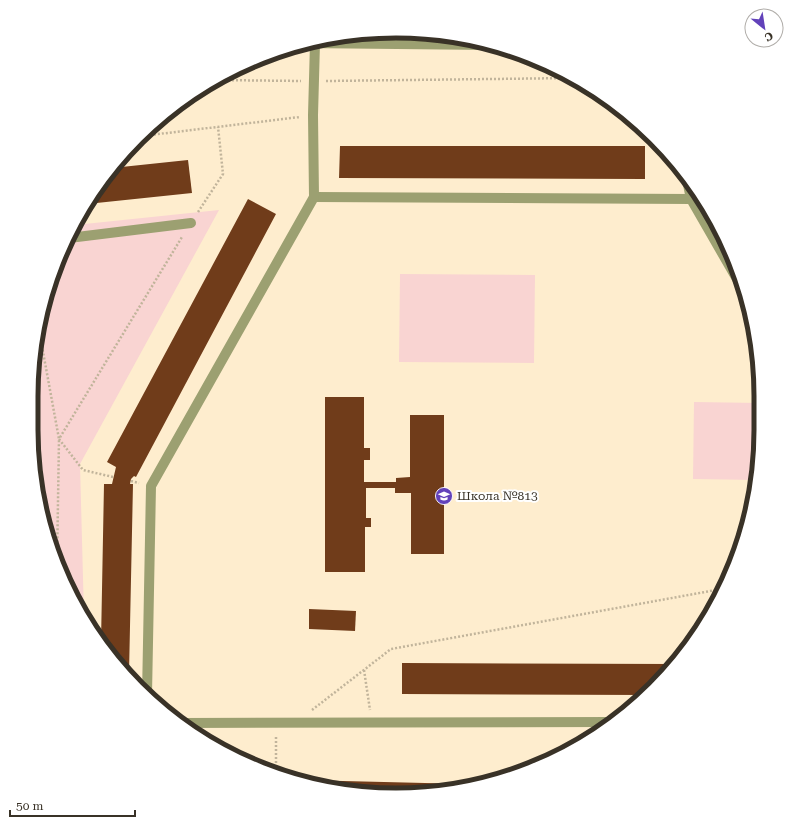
<svg xmlns="http://www.w3.org/2000/svg" width="792" height="826" viewBox="0 0 792 826" font-family="'Roboto Serif',serif">
<style>
.green{fill:#f9d4d2}
.building{fill:#703c1a}
.lines{fill:none;stroke-linecap:round;stroke-linejoin:round}
.path{stroke:#c1b49b;stroke-width:2.5;stroke-dasharray:2 2;stroke-linecap:butt}
.service{stroke:#9ca071;stroke-width:10}
.minor{stroke:#9ca071;stroke-width:10}
.labels{text-anchor:middle;dominant-baseline:central;stroke-width:4;stroke-linejoin:round;paint-order:stroke}
.poi-label{font-size:12px;fill:#393227;stroke:#fff;text-anchor:start}
.rim{fill:none;stroke:#393227;stroke-width:5}
</style>
<rect width="100%" height="100%" fill="#feedce"/>
<g class="green">
<polygon points="219,210 80,464 84,616 59,570 38,501 31,430 34,349 50,279 75,225"/>
<polygon points="400,274 535,275 534,363 399,362"/>
<polygon points="694,402 760,403 760,454 756,480 693,479"/>
</g>
<g class="building">
<polygon points="340,146 645,146 645,179 339,178"/>
<polygon points="188,160 192,193 87,204 112,168"/>
<polygon points="248,199 276,214 136,477 134,476 131,479 130,484 133,484 129,674 101,642 104,484 112,484 116,467 107,462"/>
<polygon points="325,397 364,397 364,448 370,448 370,460 364,460 364,482 396,482 396,478 410,477 410,415 444,415 444,554 411,554 411,493 395,493 395,488 366,488 366,518 371,518 371,527 365,527 365,572 325,572"/>
<polygon points="309,609 356,611 355,631 309,629"/>
<polygon points="402,663 674,664 646,695 402,694"/>
<polygon points="302,780 466,784 466,785 420,794 349,792"/>
</g>
<g class="lines">
<g class="path">
<polyline points="216,80 301,81"/>
<polyline points="326,81 575,78"/>
<polyline points="142,136 300,117"/>
<polyline points="198,212 223,174 218,127"/>
<polyline points="39,330 59,439 57,563"/>
<polyline points="113,477 83,470 59,439 182,237"/>
<polyline points="131,481 139,483"/>
<polyline points="364,670 370,710"/>
<polyline points="312,710 391,649 716,590 724,591"/>
<polyline points="276,775 276,735"/>
</g>
<g class="service">
<polyline points="686,175 691,199 745,293"/>
<polyline points="314,197 691,199"/>
<polyline points="69,238 191,223"/>
<polyline points="147,695 151,486 314,197 313,115 315,43"/>
<polyline points="181,723 613,722"/>
</g>
<polyline class="minor" points="304,43 490,45"/>
</g>
<defs>
<g id="school-disc" transform="scale(0.9)"><circle r="9.5" fill="#6242ba" stroke="#fff"/><path d="M0-5L7-2L0 1L-7-2ZM-4 1L0 2.5L4 1V4Q0 6-4 4Z" fill="#fff"/></g>
</defs>
<g fill-rule="evenodd">
<use href="#school-disc" x="444" y="496"/>
</g>
<g class="labels">
<g class="poi-label">
<text x="457" y="496">Школа №813</text>
</g>
</g>
<path d="M0 0H792V826H0ZM396 38H396A358 358 0 0 1 754 396V430A358 358 0 0 1 396 788H396A358 358 0 0 1 38 430V396A358 358 0 0 1 396 38Z" fill="#fff" fill-rule="evenodd"/>
<path class="rim" d="M396 38H396A358 358 0 0 1 754 396V430A358 358 0 0 1 396 788H396A358 358 0 0 1 38 430V396A358 358 0 0 1 396 38Z"/>
<g transform="translate(764 28) rotate(150)"><circle r="19" fill="#ffffff" stroke="#b0ada9"/>
<path d="M0-3L7 15L0 10L-7 15Z" fill="#6242ba"/>
<text y="-6" font-size="11" font-weight="bold" text-anchor="middle" fill="#393227">С</text>
</g>
<path d="M10 810v6h125v-6" fill="none" stroke="#393227" stroke-width="2"/>
<text x="16" y="810" font-size="12" fill="#393227" stroke="#ffffff" stroke-width="3" paint-order="stroke">50 m</text>
</svg>
